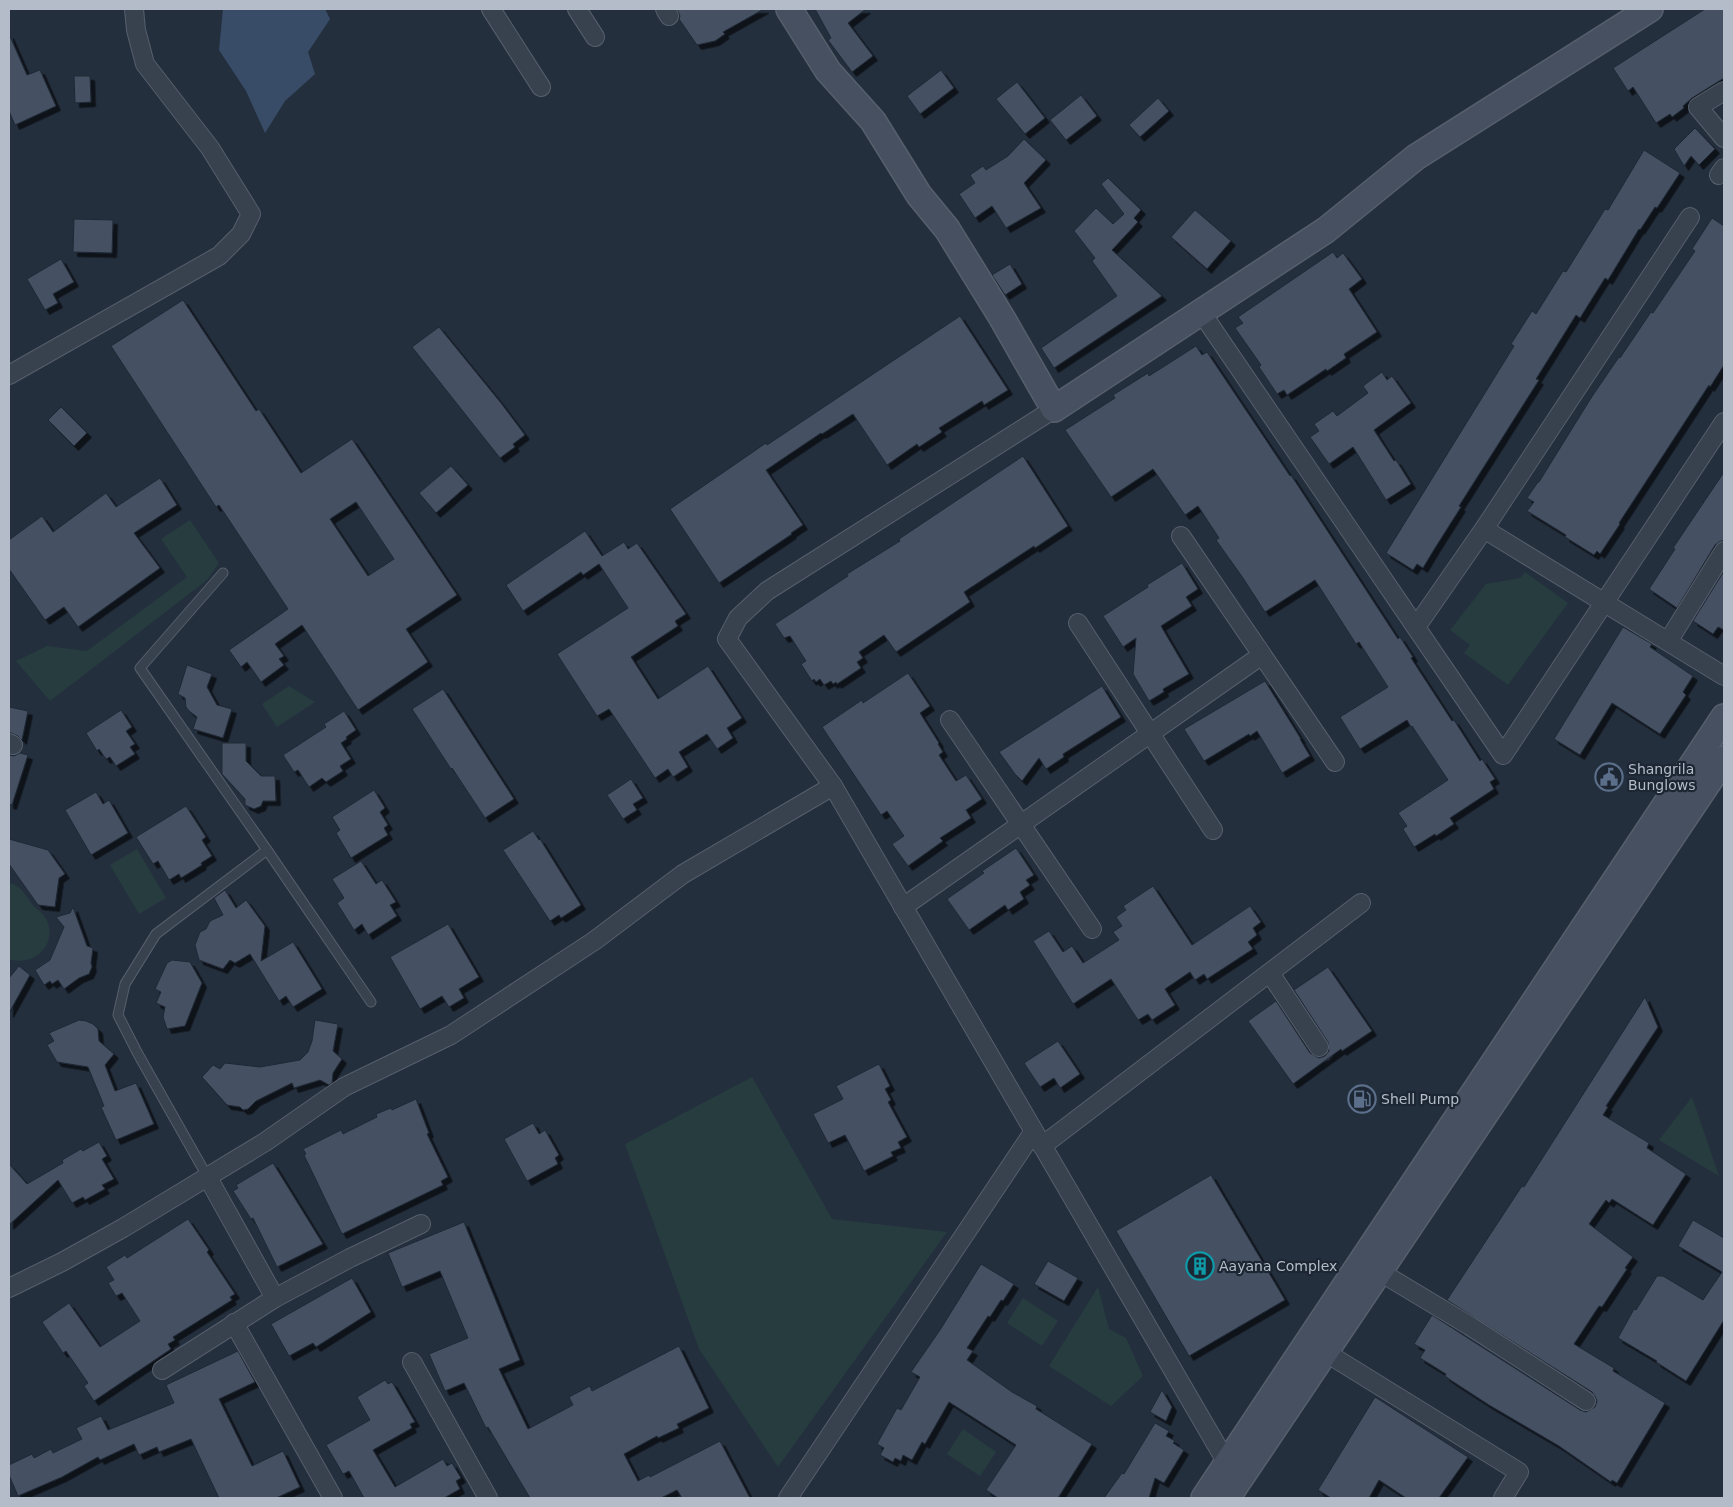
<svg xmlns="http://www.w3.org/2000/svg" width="1733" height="1507" viewBox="0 0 1733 1507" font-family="'DejaVu Sans',sans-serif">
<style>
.green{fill:#263c3f}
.water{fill:#394c67}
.building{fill:#455162;stroke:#1f2835;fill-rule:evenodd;filter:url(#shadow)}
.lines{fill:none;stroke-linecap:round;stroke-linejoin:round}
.lane-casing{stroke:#565f6c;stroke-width:11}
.street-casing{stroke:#565f6c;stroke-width:20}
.secondary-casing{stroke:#565f6c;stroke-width:28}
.lane{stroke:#38414e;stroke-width:9}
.street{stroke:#38414e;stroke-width:18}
.secondary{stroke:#465061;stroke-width:25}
.labels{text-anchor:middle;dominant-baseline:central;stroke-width:4.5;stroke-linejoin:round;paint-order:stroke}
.poi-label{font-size:14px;fill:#b4bcc9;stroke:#1d2633;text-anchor:start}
</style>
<defs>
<filter id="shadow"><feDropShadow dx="4.5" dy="4.5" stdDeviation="0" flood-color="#0009"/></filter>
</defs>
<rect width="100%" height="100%" fill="#242f3e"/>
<g class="green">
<polygon points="190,520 219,563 207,580 50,701 16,661 47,646 87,651 187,577 161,539"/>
<polygon points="1525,572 1568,603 1508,685 1464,653 1470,645 1450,630 1486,584 1520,578"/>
<polygon points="289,686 315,702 277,727 262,704"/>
<polygon points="137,849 166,898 139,914 110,865"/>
<path d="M9,883C20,885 25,894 31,903C36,910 45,913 48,923C56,948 31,967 9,959Z"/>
<polygon points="752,1077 832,1219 947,1232 778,1467 699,1349 625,1144"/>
<polygon points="1692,1097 1719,1176 1659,1140"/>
<polygon points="1098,1287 1109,1329 1126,1338 1143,1376 1111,1406 1049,1366"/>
<polygon points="1023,1298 1058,1321 1042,1346 1007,1323"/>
<polygon points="963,1429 996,1452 980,1476 947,1454"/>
</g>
<polygon class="water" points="223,9 325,9 330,19 308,52 315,74 285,101 265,133 246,91 219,50"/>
<g class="building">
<polygon points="677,9 764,9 723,32 725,34 715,41 697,45 679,19 680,16"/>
<polygon points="815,9 866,9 848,23 873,56 852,72 828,40 831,38"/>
<polygon points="1705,9 1724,9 1724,78 1692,98 1683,106 1684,108 1672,117 1670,114 1656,123 1633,87 1628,91 1613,68"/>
<polygon points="9,34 27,75 40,70 56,106 15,125 9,111"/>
<polygon points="941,70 954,88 920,114 907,96"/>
<polygon points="74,76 90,76 91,102 75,103"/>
<polygon points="1017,82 1045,118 1025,134 996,99"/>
<polygon points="1081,95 1097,116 1066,140 1050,120"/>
<polygon points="1158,98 1169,111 1140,137 1129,125"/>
<polygon points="1695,128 1715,149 1699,165 1691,156 1684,166 1674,149"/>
<polygon points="1024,139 1046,160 1024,183 1041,208 1006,228 992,206 975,218 959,194 975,183 970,175 983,166 986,170 1008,156"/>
<polygon points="1644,150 1680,173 1657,208 1655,207 1640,230 1639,229 1608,280 1605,278 1580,318 1576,315 1536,379 1539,380 1459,506 1461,507 1435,548 1423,568 1417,564 1413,570 1386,553 1514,346 1511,344 1532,311 1536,314 1563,271 1566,272 1605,209 1608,210"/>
<polygon points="1108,178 1141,210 1134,218 1138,222 1112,250 1162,296 1054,368 1041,348 1117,296 1092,261 1095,258 1074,231 1096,208 1113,224 1124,214 1101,184"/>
<polygon points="1195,210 1231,241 1207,269 1171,237"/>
<polygon points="1712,218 1724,226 1724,365 1710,387 1709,385 1619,523 1620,524 1600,554 1597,551 1594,555 1565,537 1566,535 1527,511 1534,502 1527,498 1538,482 1539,482 1591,398 1619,357 1620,358 1651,312 1653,313 1695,251 1692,249"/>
<polygon points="74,219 113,220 112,253 73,252"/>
<polygon points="1333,252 1337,258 1343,253 1362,279 1349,289 1377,332 1344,354 1346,358 1327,371 1326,369 1287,395 1284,390 1277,394 1259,367 1261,365 1235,328 1243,323 1238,317"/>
<polygon points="61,259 74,282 53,294 58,303 45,310 27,279"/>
<polygon points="1010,264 1022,284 1005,295 992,275"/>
<path d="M183,300L256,411L259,409L301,473L352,439L457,595L406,629L428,662L358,710L302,625L275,644L284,656L279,659L284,665L261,682L247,662L241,667L229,650L288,609L219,505L216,507L111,346ZM356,502L394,559L368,576L330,519Z"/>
<polygon points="960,316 1008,390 984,405 982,401 939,428 942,432 919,447 917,444 887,465 853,414 822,434 821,433 766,470 803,525 791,533 792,534 719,583 670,509 766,443 767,445"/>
<polygon points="439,327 501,403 525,435 513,444 515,447 500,458 412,347"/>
<polygon points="1196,346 1202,355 1207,352 1290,476 1291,475 1398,639 1400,637 1413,657 1411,658 1452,721 1454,720 1480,761 1482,759 1495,779 1490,782 1494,789 1450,818 1454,824 1436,836 1435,834 1414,847 1403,829 1407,826 1398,813 1448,780 1412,726 1411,727 1407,720 1360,749 1340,717 1388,687 1359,642 1356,644 1315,580 1265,612 1243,578 1216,540 1219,538 1198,506 1185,515 1153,469 1111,497 1065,430 1115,398 1113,395 1148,373 1149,376"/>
<polygon points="1382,372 1387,380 1392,376 1411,403 1374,430 1394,461 1396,460 1411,484 1386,500 1353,447 1329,464 1310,437 1319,431 1314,424 1333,411 1337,416 1368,393 1363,386"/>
<polygon points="61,407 87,433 74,446 48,420"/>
<polygon points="1023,456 1068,526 1035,548 1034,546 964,592 970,602 896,652 884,635 859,652 863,658 857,662 861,668 837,684 836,682 833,684 831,681 824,685 820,679 816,682 814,679 812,681 801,664 806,661 790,636 784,638 775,624 848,576 847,574 900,541 899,539"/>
<polygon points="451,466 468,485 436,513 419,493"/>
<polygon points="1724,472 1724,540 1719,542 1715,545 1677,608 1649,589 1675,549 1673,548"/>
<polygon points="160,478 177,505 134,533 160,568 78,627 64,607 45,620 9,569 9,540 42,516 53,532 106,493 116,507"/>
<polygon points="585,531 602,556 624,542 628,549 637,543 686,614 675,621 678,626 631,657 658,699 708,666 742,718 727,728 733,738 717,749 707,734 679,752 688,767 673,777 668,769 655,778 609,709 597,716 557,654 628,608 599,564 583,575 581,572 523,611 506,585"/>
<polygon points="1182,563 1198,589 1186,597 1192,606 1161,626 1189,674 1163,689 1164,692 1149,701 1133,674 1136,638 1123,647 1103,616 1148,587 1147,585"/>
<polygon points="1724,571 1724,630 1718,627 1713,634 1693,621"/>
<polygon points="1623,627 1652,644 1650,647 1693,676 1683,692 1686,695 1660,734 1612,703 1580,755 1554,739"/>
<polygon points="187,665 212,674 207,687 217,705 232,709 223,738 193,729 197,717 189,711 186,707 185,698 178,694"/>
<polygon points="908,673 930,706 920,713 939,743 938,744 943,752 939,755 956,781 966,775 982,799 966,810 971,818 940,838 943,841 908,866 892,844 904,836 887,811 881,815 822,727 862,700 863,703"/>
<polygon points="1265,681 1301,739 1300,739 1310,756 1282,773 1257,731 1250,736 1249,734 1204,761 1184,729"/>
<polygon points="1102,686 1121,717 1063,754 1064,757 1046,769 1039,758 1022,781 1015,774 999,752"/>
<polygon points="443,689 514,799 485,818 452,768 451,769 412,709"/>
<polygon points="9,707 28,711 22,740 18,736 9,732"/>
<polygon points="121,710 132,727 126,731 135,744 130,747 135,754 116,766 110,757 106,759 99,749 97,751 86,733"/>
<polygon points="344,711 356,730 346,737 347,739 341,743 351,759 340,766 343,771 326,782 322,778 309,787 298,770 294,772 283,755 326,727 324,724"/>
<polygon points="222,743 246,743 246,761 261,776 275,776 276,801 263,801 261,806 254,809 245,805 245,799 222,774"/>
<polygon points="20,753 28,755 12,805 9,804 9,755 14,756"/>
<polygon points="631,779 643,798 633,804 637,810 623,819 607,795"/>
<polygon points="374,790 385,808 380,812 388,825 384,828 388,835 351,858 336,833 340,830 332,817"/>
<polygon points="96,792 103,804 109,800 128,833 91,855 65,810"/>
<polygon points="186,806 206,837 202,840 212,856 201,863 202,865 181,878 179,874 169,880 158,861 153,864 136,837"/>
<polygon points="533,831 539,840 540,839 581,905 561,918 559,915 550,921 503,850"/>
<polygon points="9,839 48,850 65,874 59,878 55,907 38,905 9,864"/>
<polygon points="1016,848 1034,875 1026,880 1030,885 1020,892 1024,899 1008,910 1005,905 969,930 947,899 984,873 982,871"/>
<polygon points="361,861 376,884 382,880 396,902 390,905 397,916 368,935 362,924 354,930 337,903 344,898 332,879"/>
<polygon points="1153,886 1192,945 1250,906 1261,922 1253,928 1257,935 1248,942 1253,949 1207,979 1204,974 1195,980 1190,972 1165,989 1175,1005 1152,1020 1148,1014 1138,1020 1111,979 1073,1004 1033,941 1049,931 1063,952 1072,946 1083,963 1119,940 1113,932 1122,926 1116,917 1126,910 1123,906"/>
<polygon points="225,890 236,908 246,900 265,926 261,961 293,942 322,989 293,1007 286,996 279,1001 250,954 235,963 230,960 223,969 199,960 195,945 200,932 206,929 210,921 223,915 214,898"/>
<polygon points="73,907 87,946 93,948 91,963 92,967 89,974 79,978 64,989 58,980 52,984 50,981 44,985 35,970 50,960 64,927 56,917 70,913"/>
<polygon points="448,924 479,977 459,989 464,998 449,1007 442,996 420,1009 390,957"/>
<polygon points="172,960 190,962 202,983 185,1026 167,1029 163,1017 165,1007 156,1003 161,992 155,989 167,963"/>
<polygon points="19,966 30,975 9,1013 9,978"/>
<polygon points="1328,967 1372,1031 1342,1051 1341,1049 1293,1084 1248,1021 1276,1001 1310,1053 1319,1058 1325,1056 1329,1051 1328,1042 1294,990"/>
<polygon points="1645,997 1658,1027 1606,1106 1608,1107 1603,1115 1649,1143 1647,1148 1686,1174 1653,1225 1612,1199 1609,1203 1606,1200 1589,1224 1633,1257 1625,1268 1627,1269 1602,1307 1599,1306 1574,1344 1614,1368 1613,1371 1665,1403 1617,1483 1612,1480 1611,1482 1559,1446 1489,1405 1452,1381 1445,1376 1446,1374 1420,1358 1425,1350 1414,1344 1432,1315 1580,1410 1586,1412 1595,1407 1597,1401 1595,1396 1592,1392 1447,1300 1522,1186 1524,1187"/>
<polygon points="79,1020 86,1021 93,1024 98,1029 99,1041 114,1054 105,1065 115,1091 136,1083 154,1124 116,1140 101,1107 104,1106 88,1067 57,1062 47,1045 54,1041 49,1033"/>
<polygon points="315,1020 338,1024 333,1051 342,1059 333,1073 332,1083 329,1085 320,1080 294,1088 292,1083 256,1101 248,1109 243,1110 240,1107 227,1105 202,1077 213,1065 220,1069 225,1063 260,1067 300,1060 308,1052 312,1041"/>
<polygon points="1058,1041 1080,1074 1060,1088 1054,1078 1040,1087 1024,1063"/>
<polygon points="879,1064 890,1086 885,1089 891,1100 888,1102 907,1137 898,1142 901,1148 891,1152 893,1156 864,1171 845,1135 828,1143 813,1114 843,1099 836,1086"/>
<polygon points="416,1099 429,1133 427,1134 448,1177 441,1181 443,1185 342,1234 304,1155 306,1154 303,1149 341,1130 343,1134 377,1117 376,1114 391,1108 392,1110"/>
<polygon points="533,1123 539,1134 545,1130 559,1155 555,1158 558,1164 527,1181 504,1139"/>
<polygon points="99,1142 107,1156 102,1159 114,1179 102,1185 105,1189 85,1200 83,1197 72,1203 58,1180 9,1225 9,1164 27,1184 63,1163 62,1160 81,1149 83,1151"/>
<polygon points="273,1163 323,1244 277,1267 253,1218 251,1219 233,1191 238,1188 236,1185"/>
<polygon points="1211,1175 1285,1300 1189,1356 1116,1231"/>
<polygon points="188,1219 209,1250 207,1252 235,1294 230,1297 232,1300 173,1337 175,1340 168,1344 171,1349 94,1401 84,1386 88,1383 66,1351 63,1353 42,1322 69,1303 100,1347 140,1321 122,1293 116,1296 108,1283 114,1280 106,1267 125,1255 127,1258"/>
<polygon points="1693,1220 1724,1238 1724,1320 1686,1381 1656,1362 1657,1361 1618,1338 1634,1309 1636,1310 1657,1276 1663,1276 1703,1300 1722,1272 1678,1246"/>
<polygon points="464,1222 520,1360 499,1369 528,1429 573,1405 569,1397 590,1386 592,1391 679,1346 709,1408 677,1424 679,1428 658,1438 657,1436 624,1454 638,1481 649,1475 650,1477 720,1441 750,1498 682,1498 677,1490 661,1498 530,1498 488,1427 486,1428 464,1383 445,1391 429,1354 468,1338 440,1271 402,1287 388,1253"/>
<polygon points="1048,1261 1078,1278 1064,1301 1034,1284"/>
<polygon points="981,1264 1014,1284 1003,1301 1001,1300 990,1317 988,1316 967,1348 973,1351 967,1360 1012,1392 1037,1406 1036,1409 1092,1444 1058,1498 998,1498 986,1490 1016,1445 949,1402 925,1444 922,1442 912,1460 903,1455 901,1461 895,1458 893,1462 880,1455 884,1448 877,1444 897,1408 901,1410 920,1377 911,1372 940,1330"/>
<polygon points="352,1278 371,1312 316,1347 313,1343 289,1356 271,1324"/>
<polygon points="238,1351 255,1382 219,1399 252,1466 283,1451 300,1487 276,1498 219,1498 191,1439 159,1452 157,1447 139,1455 134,1444 100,1460 98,1457 62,1477 18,1496 9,1475 9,1465 32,1454 34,1458 51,1449 53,1453 82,1439 76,1428 101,1416 108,1430 174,1403 166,1385"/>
<polygon points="385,1380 388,1384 392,1382 415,1422 410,1424 412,1428 373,1450 395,1487 443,1459 447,1466 452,1463 461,1478 456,1481 460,1489 444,1498 364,1498 349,1471 343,1474 326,1445 370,1420 357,1397"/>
<polygon points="1162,1390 1172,1407 1166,1421 1150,1412"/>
<polygon points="1375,1397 1468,1457 1439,1498 1406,1498 1379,1480 1369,1498 1331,1498 1318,1490"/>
<polygon points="1155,1423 1169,1431 1166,1436 1175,1441 1173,1443 1184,1450 1164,1483 1155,1478 1149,1498 1104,1498 1122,1473 1124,1474"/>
</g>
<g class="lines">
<g class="lane-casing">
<g id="lane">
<polyline points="223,573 140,668 267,850 371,1002"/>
<polyline points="207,1176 138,1054 118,1015 125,984 156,934 267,850"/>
</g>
</g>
<g class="street-casing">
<g id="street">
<polyline points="491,9 541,87"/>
<polyline points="577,9 595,37"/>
<polyline points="665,9 669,16"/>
<polyline points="1724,91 1698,107 1724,138"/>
<polyline points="1719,175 1724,168"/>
<polyline points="1201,312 1503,755 1724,422"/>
<polyline points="9,375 219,256 241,234 251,214 210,148 145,64 136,30 134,9"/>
<polyline points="1054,409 767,591 738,618 727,639 833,786 1227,1463"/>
<polyline points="1484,529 1724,676"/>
<polyline points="1181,536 1335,762"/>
<polyline points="1078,623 1213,830"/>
<polyline points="1416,627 1484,529 1690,217"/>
<polyline points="1669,640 1724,551"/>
<polyline points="950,720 1092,929"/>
<polyline points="9,743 13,745"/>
<polyline points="903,907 1262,655"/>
<polyline points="1270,973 1319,1047"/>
<polyline points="1042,1146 1361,903"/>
<polyline points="207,1176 275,1298 350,1258 421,1224"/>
<polyline points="1380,1272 1470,1326 1586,1401"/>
<polyline points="9,1288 62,1262 123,1228 265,1142 344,1087 451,1035 594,941 683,874 833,786"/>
<polyline points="234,1323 333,1498"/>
<polyline points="1325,1352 1519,1472 1503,1498"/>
<polyline points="412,1362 488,1498"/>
<polyline points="162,1370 275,1298"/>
<polyline points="788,1498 1034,1131"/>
</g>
</g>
<g class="secondary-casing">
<g id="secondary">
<polyline points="789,9 828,71 873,121 919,195 947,229 1002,318 1054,409 1326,230 1416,157 1650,9"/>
<polyline points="1204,1498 1724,717"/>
<polyline points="1227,1498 1724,759"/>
</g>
</g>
<use href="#lane" class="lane"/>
<use href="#street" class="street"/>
<use href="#secondary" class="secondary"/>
</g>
<defs>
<g id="civic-ring" transform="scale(1.4375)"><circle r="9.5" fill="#1d2633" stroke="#5c6f8a" stroke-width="1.5"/><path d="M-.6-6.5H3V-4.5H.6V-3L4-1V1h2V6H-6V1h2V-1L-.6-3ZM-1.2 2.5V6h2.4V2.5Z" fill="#5c6f8a"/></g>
<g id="fuel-ring" transform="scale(1.4375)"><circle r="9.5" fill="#1d2633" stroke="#5c6f8a" stroke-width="1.5"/><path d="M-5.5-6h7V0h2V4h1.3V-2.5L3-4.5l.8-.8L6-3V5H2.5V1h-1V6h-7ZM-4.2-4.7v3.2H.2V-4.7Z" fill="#5c6f8a"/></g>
<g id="building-ring" transform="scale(1.4375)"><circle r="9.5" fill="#1d2633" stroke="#0f9aa8" stroke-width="1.5"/><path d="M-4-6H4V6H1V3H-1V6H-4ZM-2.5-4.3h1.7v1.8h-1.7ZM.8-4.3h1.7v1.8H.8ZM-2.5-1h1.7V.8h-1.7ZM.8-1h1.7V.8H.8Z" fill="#0f9aa8"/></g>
</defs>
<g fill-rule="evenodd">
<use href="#civic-ring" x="1609" y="777"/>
<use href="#fuel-ring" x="1362" y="1099"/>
<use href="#building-ring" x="1200" y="1266"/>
</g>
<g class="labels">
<g class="poi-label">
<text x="1628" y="769">Shangrila<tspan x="1628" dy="16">Bunglows</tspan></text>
<text x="1381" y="1099">Shell Pump</text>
<text x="1219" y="1266">Aayana Complex</text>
</g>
</g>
<rect width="1733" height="1507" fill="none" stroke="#b4bcc9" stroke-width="20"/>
</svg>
